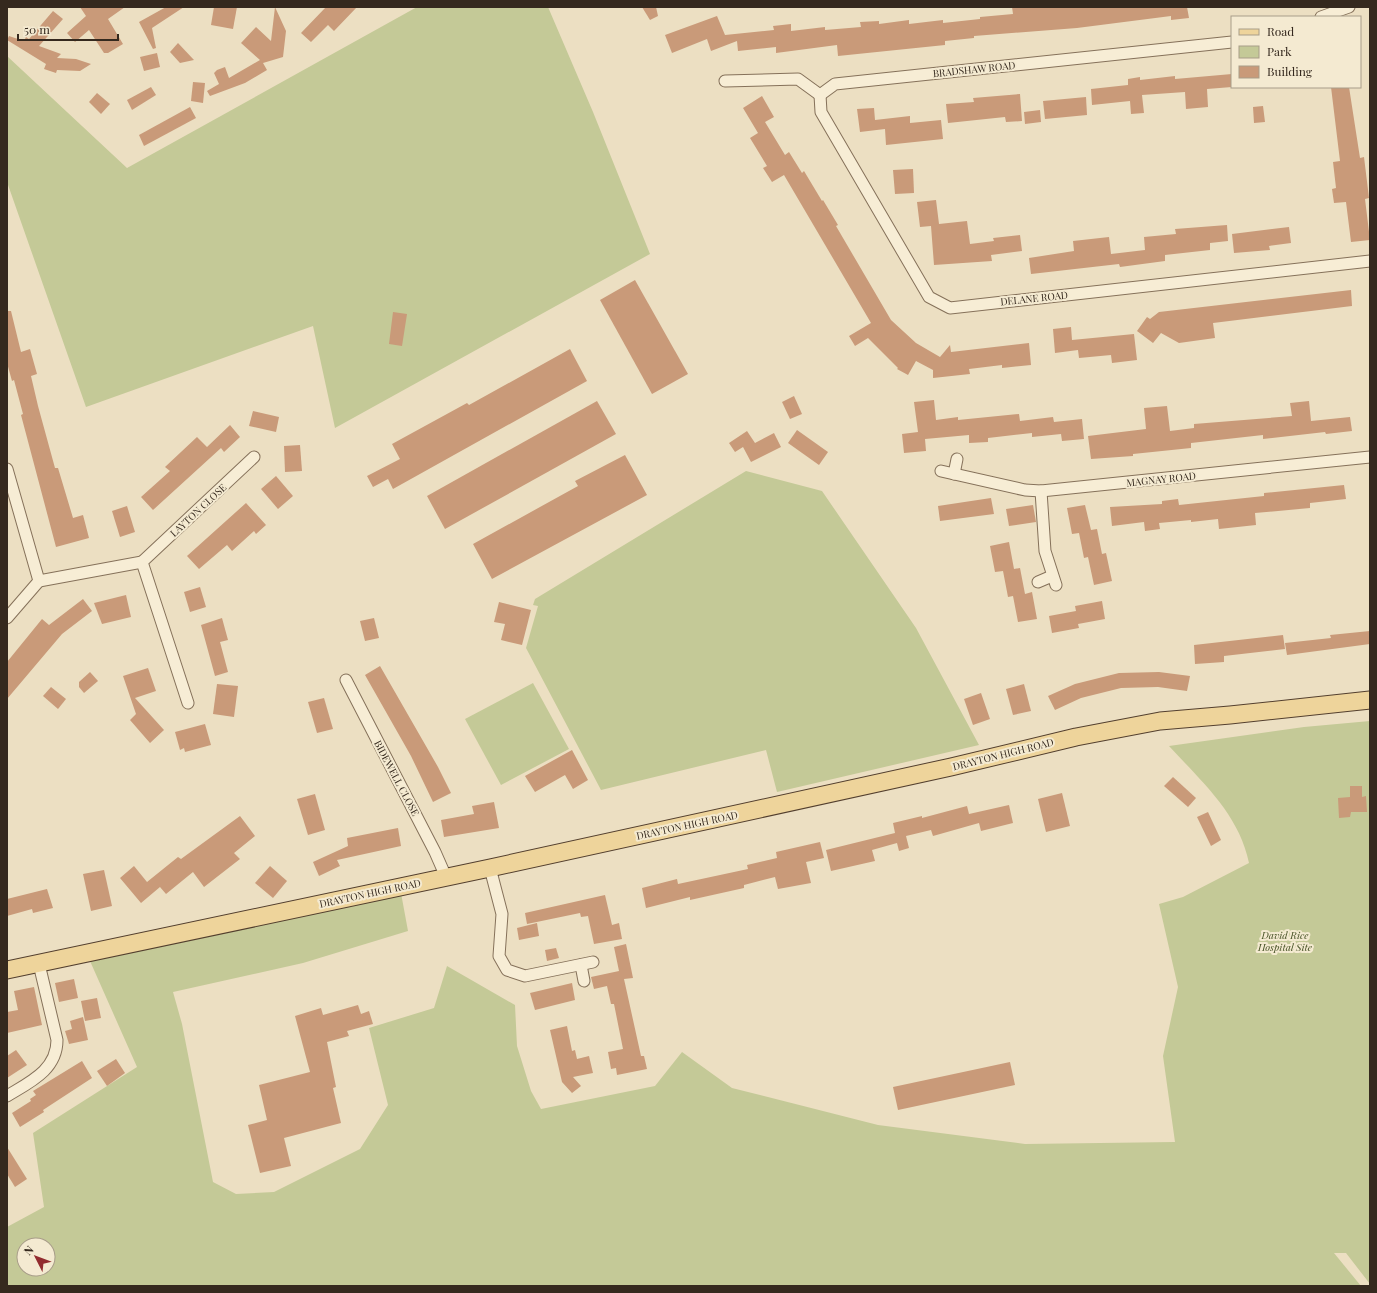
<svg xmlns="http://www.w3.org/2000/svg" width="1377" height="1293" viewBox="0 0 1377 1293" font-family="'Playfair Display',serif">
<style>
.green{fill:#c4c997;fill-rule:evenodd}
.building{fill:#c99a79}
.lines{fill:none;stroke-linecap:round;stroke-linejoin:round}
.street-casing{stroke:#85715a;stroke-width:13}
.primary-casing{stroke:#533f2e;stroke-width:19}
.street{stroke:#f7edd5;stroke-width:11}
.primary{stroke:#eed49b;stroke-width:17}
.labels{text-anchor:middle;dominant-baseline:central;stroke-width:4;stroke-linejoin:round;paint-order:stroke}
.street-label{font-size:10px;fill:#35291e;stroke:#f4ead1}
.park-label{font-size:10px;font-style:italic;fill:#465125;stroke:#f4ead1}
</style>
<rect width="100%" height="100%" fill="#ecdfc2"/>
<g class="green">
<polygon points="417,7 548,7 593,112 650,254 335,428 313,326 86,407 7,182 7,56 127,168"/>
<polygon points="746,471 822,491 916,628 979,745 777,792 766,750 601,790 526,648 538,606 533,605 535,599"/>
<polygon points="533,683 569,749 501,785 465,719"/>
<path d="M1370,721V1284L1346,1253H1334L1361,1286H7V1227L44,1207L33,1133L137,1067L90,961L401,893L408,931L303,963L173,992L182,1024L213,1182L236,1194L274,1192L360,1149L388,1105L369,1028L434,1008L447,966L515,1005L517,1046L531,1091L541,1109L655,1086L682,1052L732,1088L878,1125L1025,1144L1175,1142L1163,1056L1178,987L1159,904L1183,897L1249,863C1239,814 1202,782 1169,746L1304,727ZM24,1245H48V1269H24Z"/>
</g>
<g class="building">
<polygon points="80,7 125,7 108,19 123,44 108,53 104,53 89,30 75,42 67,33 86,16"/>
<polygon points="166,7 184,7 152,28 156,48 153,49 139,22"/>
<polygon points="214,7 237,7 233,29 211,25"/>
<polygon points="275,7 286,31 283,57 263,63 267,70 245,83 210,96 207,91 219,84 214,73 217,70 225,67 229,78 260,60 241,43 256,27 271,41"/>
<polygon points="326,7 357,7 334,31 328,25 311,42 301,33"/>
<polygon points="642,7 656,7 658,16 650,20"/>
<polygon points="1012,7 1187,7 1189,18 1171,20 1171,16 1077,28 974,36 974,38 945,41 945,45 838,56 837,45 776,53 776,47 738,51 737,41 711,51 707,39 672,53 665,35 717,16 725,35 774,30 773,26 791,24 791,31 825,27 825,30 861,27 860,22 879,21 879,24 909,20 909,24 943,20 943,23 980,19 980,17 1013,14"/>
<polygon points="53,11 63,19 39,46 61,54 57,58 76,59 91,64 80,71 57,70 56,73 44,69 46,64 7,40 9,36 24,41 26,37 29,39"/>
<polygon points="178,43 194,60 180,63 170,52"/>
<polygon points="157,53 160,67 144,71 140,57"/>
<polygon points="1232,74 1232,87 1207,89 1208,107 1186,109 1185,92 1142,95 1144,113 1131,114 1130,101 1092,105 1091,89 1128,85 1128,79 1140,77 1140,80 1175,76 1175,79"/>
<polygon points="193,82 205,83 203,103 191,101"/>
<polygon points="151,87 156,95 132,110 127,100"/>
<polygon points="1331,87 1349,87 1360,158 1364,157 1369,198 1365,199 1370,240 1351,242 1346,202 1334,203 1332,189 1336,188 1333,162 1340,161"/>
<polygon points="97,93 110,104 101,114 89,102"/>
<polygon points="1020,94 1022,121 1006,122 1005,117 948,123 946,104 974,102 973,98"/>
<polygon points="762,96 774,117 765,122 785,155 789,152 802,173 804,171 822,201 823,200 838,225 836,226 891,320 916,343 940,357 950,345 951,352 1029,343 1031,365 1002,368 1002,365 969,369 970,374 933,378 933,370 916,361 908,375 897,369 898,368 868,338 855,346 849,336 871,323 784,175 772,182 763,168 767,166 750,138 758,133 743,108"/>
<polygon points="1086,97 1087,115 1045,119 1043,101"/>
<polygon points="1263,106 1265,122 1254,123 1253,107"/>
<polygon points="190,107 196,118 144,146 139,135"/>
<polygon points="874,108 875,120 910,116 910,123 941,120 943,139 886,145 885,129 860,132 857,109"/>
<polygon points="1040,110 1041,122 1025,124 1024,112"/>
<polygon points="913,169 914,193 895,194 893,170"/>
<polygon points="936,200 939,224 967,221 970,244 994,241 993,238 1020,235 1022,251 991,255 992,261 934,265 931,226 920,227 917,202"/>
<polygon points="1227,225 1228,241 1210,243 1210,250 1165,255 1165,261 1120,267 1119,264 1031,274 1029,258 1074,251 1073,241 1109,237 1111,254 1145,250 1144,237 1176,234 1175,229"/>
<polygon points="1289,227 1291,243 1269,246 1270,250 1234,253 1232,234"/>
<polygon points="635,280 688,374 652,394 600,300"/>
<polygon points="1351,290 1352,306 1213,323 1215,338 1179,343 1161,333 1153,343 1137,331 1147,317 1150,319 1159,312"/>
<polygon points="7,311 11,311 21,352 30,349 37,374 31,376 38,406 55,468 58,468 73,518 83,515 89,538 56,547 21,415 23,414 14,380 12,381 7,363"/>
<polygon points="393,312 407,314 402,346 389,344"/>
<polygon points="1071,327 1072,340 1134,334 1137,360 1112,363 1111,355 1079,358 1078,350 1055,353 1053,329"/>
<polygon points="570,349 587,381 393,489 388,479 373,487 367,476 400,459 392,444 467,403 469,405"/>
<polygon points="794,396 802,414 790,419 782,402"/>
<polygon points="934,400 936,420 958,417 958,420 1019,414 1020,421 1053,417 1054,422 1082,419 1084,439 1062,441 1061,434 1032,437 1032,433 988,438 988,442 969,443 969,435 925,439 926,451 904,453 902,434 918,432 914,402"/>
<polygon points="597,401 616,434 445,529 427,496"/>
<polygon points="1309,401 1311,421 1350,417 1352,431 1326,434 1325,432 1263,439 1263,435 1191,443 1191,448 1133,454 1133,456 1091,459 1088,436 1146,429 1144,408 1167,406 1170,431 1194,428 1194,424 1292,416 1290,403"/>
<polygon points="253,411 279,417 276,432 249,426"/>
<polygon points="230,425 240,437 224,452 221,448 153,510 141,497 170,471 165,467 197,437 207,447"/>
<polygon points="797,430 828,452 819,465 788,443"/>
<polygon points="747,431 755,443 774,433 781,447 751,462 743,447 735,452 729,443"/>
<polygon points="300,445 302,471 285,472 284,446"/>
<polygon points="625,455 647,495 492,579 473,544 578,486 575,481"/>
<polygon points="276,476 293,496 278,509 261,489"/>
<polygon points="1344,485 1346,499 1310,503 1310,508 1255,513 1256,525 1219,529 1218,519 1191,522 1191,520 1159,523 1160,529 1145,531 1144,522 1112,526 1110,507 1162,504 1162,501 1178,499 1179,505 1264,496 1264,493"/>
<polygon points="991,498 994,514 940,521 938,506"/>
<polygon points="246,503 266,525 256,534 254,531 232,551 227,545 199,569 187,556"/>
<polygon points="1033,505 1036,522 1009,526 1006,509"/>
<polygon points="1085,505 1091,530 1097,529 1102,554 1106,553 1112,581 1094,585 1088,557 1084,558 1079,533 1072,534 1067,508"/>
<polygon points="127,506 135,532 120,537 112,511"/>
<polygon points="1009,542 1014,569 1020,568 1025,594 1032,592 1037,619 1018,622 1013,596 1008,597 1003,571 995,572 990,546"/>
<polygon points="200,587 206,607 190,612 184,592"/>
<polygon points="126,595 131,617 102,624 94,603"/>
<polygon points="83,599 92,611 62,634 7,699 7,662 42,619 49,625"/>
<polygon points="1102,601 1105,619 1078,624 1079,628 1052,633 1049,616 1076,611 1075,606"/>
<polygon points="499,602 531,610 522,645 501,640 505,624 494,622"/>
<polygon points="222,618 228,640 220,642 228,672 215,676 201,625"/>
<polygon points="374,618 379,638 365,641 360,621"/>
<polygon points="1370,631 1370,644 1287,655 1285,643 1331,638 1330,635"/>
<polygon points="1283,635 1285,649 1224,656 1224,662 1195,664 1194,645"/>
<polygon points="380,666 438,767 451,793 433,802 411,756 365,675"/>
<polygon points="148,668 156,691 135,698 164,730 150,743 130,720 136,714 123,676"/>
<polygon points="90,672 98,681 84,693 79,687 79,682"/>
<polygon points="1159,672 1190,676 1187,691 1158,687 1121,688 1081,698 1055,710 1048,696 1075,684 1119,673"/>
<polygon points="217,684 238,686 234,717 213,714"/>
<polygon points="1024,684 1031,711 1013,715 1006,689"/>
<polygon points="51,687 66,699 58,709 43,696"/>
<polygon points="981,693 990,719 973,725 964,699"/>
<polygon points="324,698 333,729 317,733 308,702"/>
<polygon points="205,724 211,745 185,752 184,748 180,750 175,732"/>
<polygon points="572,750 588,780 573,789 565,775 535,792 525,776"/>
<polygon points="1173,777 1196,798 1188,807 1164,786"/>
<polygon points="1350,786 1362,786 1362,797 1366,796 1367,812 1351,812 1350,817 1339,818 1338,798 1350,797"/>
<polygon points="1062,793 1070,826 1046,832 1038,799"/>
<polygon points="315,794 325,830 308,835 297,799"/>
<polygon points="494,802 499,828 444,837 441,820 474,814 472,806"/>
<polygon points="1009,805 1013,823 981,831 979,823 933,836 931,830 906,836 909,848 899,851 897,843 872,850 875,861 831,871 826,850 895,833 893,823 922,816 922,818 967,806 969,814"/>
<polygon points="1208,812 1221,840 1211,846 1197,817"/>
<polygon points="240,816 255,836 234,853 240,859 204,887 193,872 166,894 160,887 141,903 120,878 134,866 147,882 178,857 181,859"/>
<polygon points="398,828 401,846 337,860 340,866 319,876 313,862 348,846 347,838"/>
<polygon points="820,842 824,858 806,862 811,883 778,889 775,877 744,885 744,888 690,900 690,897 646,908 642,888 677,879 678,884 748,869 747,865 777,858 776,852"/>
<polygon points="270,866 287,881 273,898 255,883"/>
<polygon points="104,870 112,906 91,911 83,874"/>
<polygon points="47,889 53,908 33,913 32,909 7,916 7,899"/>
<polygon points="605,895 612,925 619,923 622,939 594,944 588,916 581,917 580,913 527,924 525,913"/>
<polygon points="537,923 539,936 519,940 517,928"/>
<polygon points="626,944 633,978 624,979 641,1056 644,1056 647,1069 617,1075 616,1068 611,1069 608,1052 623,1049 614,1004 611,1004 607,986 594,989 591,977 619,971 614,947"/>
<polygon points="556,948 559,958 547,961 545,950"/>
<polygon points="74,979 78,998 59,1002 55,983"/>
<polygon points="572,983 575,1000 535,1010 530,993"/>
<polygon points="34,987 42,1025 7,1033 7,1012 18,1010 14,991"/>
<polygon points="97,998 101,1018 85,1021 81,1001"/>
<polygon points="358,1005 361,1014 369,1011 373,1024 347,1031 349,1036 327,1042 336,1087 333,1088 341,1123 284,1138 291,1166 260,1173 248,1125 267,1120 259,1085 310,1072 295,1016 321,1008 323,1015"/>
<polygon points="83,1017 88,1040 69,1044 65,1031 72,1029 70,1021"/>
<polygon points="567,1026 572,1051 575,1050 577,1059 589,1056 593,1073 573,1077 581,1086 572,1093 562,1082 550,1030"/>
<polygon points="16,1050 27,1065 7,1078 7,1056"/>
<polygon points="116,1059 125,1073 107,1086 97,1071"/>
<polygon points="82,1061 92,1078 43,1110 44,1112 20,1127 12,1113 31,1101 30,1099 36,1095 33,1091"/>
<polygon points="1010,1062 1015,1085 898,1110 893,1087"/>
<polygon points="7,1147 27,1179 15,1187 7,1174"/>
</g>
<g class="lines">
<g class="street-casing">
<g id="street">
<polyline points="1321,17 1349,7"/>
<polyline points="725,81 798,79 820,95 835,84 1232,42"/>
<polyline points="820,95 821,112 929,297 950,308 1370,261"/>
<polyline points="7,469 39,581 7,618"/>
<polyline points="941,471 1025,490 1041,491 1370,457"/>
<polyline points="954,474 957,459"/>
<polyline points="1041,491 1045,551 1056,585"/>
<polyline points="39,581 142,562"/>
<polyline points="1038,582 1052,576"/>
<polyline points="346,680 435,852 446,877"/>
<polyline points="188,703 142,562 254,457"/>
<polyline points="490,868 502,914 499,956 507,970 525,976 593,962"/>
<polyline points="581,965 584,981"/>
<path d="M7,1096C30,1082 57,1070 57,1040L39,964"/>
</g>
</g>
<g class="primary-casing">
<polyline id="primary" points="7,970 490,868 951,767 1076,737 1160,721 1230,715 1370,700"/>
</g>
<use href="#street" class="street"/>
<use href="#primary" class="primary"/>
</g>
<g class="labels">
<g class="street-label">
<text transform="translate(974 69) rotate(-6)">BRADSHAW ROAD</text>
<text transform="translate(1034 298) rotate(-6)">DELANE ROAD</text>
<text transform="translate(1161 479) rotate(-6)">MAGNAY ROAD</text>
<text transform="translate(198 510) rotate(-43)">LAYTON CLOSE</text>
<text transform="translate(1003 754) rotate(-14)">DRAYTON HIGH ROAD</text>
<text transform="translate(397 778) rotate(62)">BIDEWELL CLOSE</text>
<text transform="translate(687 825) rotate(-12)">DRAYTON HIGH ROAD</text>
<text transform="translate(370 893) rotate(-12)">DRAYTON HIGH ROAD</text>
</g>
<g class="park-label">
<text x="1285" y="935">David Rice<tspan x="1285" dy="12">Hospital Site</tspan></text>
</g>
</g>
<rect width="1377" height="1293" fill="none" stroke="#35291e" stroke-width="16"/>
<rect x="1231" y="16" width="130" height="72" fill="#f4ead1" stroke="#a89d89"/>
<rect x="1239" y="29" width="20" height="6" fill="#eed49b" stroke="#a89d89"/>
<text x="1267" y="36" font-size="12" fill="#35291e">Road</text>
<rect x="1239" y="46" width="20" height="12" fill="#c4c997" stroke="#a89d89"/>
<text x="1267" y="56" font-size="12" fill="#35291e">Park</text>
<rect x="1239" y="66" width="20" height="12" fill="#c99a79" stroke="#a89d89"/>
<text x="1267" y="76" font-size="12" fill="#35291e">Building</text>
<g transform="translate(36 1257) rotate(312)"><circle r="19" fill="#f4ead1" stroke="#a89d89"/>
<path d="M0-3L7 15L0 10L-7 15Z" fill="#922c2e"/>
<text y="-6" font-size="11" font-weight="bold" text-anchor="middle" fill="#35291e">N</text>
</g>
<path d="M18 34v6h100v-6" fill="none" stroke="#35291e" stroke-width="2"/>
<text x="24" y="34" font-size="12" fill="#35291e" stroke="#f4ead1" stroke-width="3" paint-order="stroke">50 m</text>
</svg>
